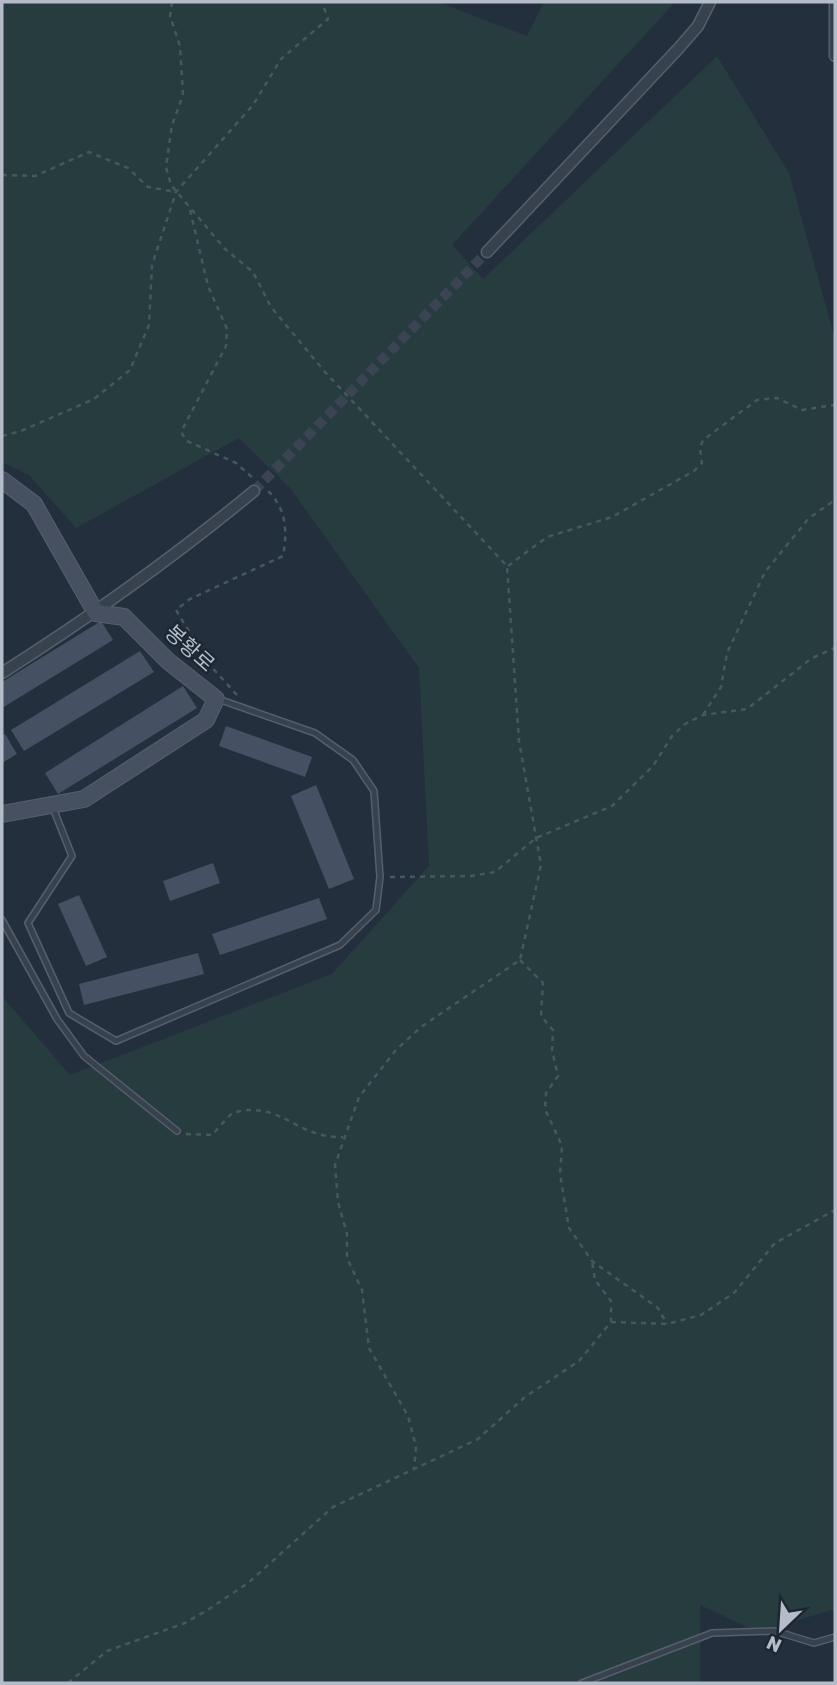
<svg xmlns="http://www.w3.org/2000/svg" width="837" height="1685" viewBox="0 0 837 1685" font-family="Rubik,'Noto Sans KR',sans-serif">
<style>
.green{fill:#263c3f}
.building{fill:#455162}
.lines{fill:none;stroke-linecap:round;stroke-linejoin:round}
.street-tunnel{stroke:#3a4453;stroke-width:10;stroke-dasharray:10 5;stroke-linecap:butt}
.lane-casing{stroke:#565f6c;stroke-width:8}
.street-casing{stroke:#565f6c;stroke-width:13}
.secondary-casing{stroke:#565f6c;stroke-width:18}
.path{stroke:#44595c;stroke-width:2.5;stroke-dasharray:5 5;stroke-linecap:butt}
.lane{stroke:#38414e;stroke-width:5}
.street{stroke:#38414e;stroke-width:10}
.secondary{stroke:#465061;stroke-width:16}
.labels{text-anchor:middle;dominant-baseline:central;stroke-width:5;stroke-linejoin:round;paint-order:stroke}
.street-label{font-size:21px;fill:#b4bcc9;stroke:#1d2633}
</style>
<rect width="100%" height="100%" fill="#242f3e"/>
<polygon class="green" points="2,2 438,2 527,36 544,2 675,2 452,245 483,279 717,56 789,173 835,339 835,1609 758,1632 700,1605 700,1683 2,1683 2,996 70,1075 332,974 429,866 419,668 290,488 239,438 76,528 29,475 2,462"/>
<g class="building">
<polygon points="101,621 113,640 2,708 2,682"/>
<polygon points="140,651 154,672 24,751 11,730"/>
<polygon points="183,686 197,708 58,794 45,773"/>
<polygon points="226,726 312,757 305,777 219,746"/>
<polygon points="5,734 17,754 2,763 2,735"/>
<polygon points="316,785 354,879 329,889 291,796"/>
<polygon points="213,863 220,883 170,901 163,881"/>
<polygon points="79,895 107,957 86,966 58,904"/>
<polygon points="319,898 327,919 220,955 212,934"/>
<polygon points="198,953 204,974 84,1005 79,984"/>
</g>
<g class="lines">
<polyline class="street-tunnel" points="254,491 487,252"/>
<g class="lane-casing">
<g id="lane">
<polyline points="53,808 72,856 28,923 69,1013 116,1041 340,945 376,910 380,877 374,791 353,760 315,733 218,699"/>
<polyline points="2,920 57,1019 84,1056 177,1131"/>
<polyline points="582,1683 712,1633 775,1631 814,1643 835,1637"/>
</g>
</g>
<g class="street-casing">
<g id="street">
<polyline points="835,2 835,56"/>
<polyline points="487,252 678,49 698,26 710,2"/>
<path d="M2,673C90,617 173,558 254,491"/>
</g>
</g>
<g class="secondary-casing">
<polyline id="secondary" points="2,480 34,504 96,613 124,617 168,661 216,699 206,720 84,799 2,814"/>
</g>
<g class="path">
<polyline points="172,2 170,16 180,46 183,95 172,125 166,167 171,185 225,249 253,272 271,307 325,372 507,566 519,741 541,865 520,960 421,1027 396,1050 359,1097 335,1165 338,1202 347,1234 347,1258 362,1290 369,1348 408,1416 416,1447 414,1469"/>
<polyline points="2,175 35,176 89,152 128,168 148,187 176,192"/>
<polyline points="190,210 208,286 227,329 226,346 181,432 187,441 236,463 254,479"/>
<polyline points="2,436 21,431 94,399 130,370 149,325 152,265 176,192 253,105 281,59 328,19 322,2"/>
<polyline points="508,566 547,537 612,517 694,471 702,463 700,448 703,440 757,400 777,398 802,410 835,405"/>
<path d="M237,695L208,663L176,610L190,599L283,556C288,529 286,507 265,488"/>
<polyline points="703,715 721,687 727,653 765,572 809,518 835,500"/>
<polyline points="390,877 471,876 495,872 536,838 612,806 653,766 672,736 685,724 703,715 747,709 812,658 835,648"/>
<polyline points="520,960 543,983 541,1016 553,1030 552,1050 558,1076 546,1093 545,1109 562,1146 560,1174 569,1228 592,1261 658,1308 667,1324"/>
<path d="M186,1134L212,1135L232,1113C282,1099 295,1139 343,1137"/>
<polyline points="611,1322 667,1324 701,1315 734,1293 775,1243 835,1210"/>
<polyline points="68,1683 107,1651 185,1623 209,1609 248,1583 333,1507 478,1439 525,1397 579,1361 611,1322 611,1301 595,1280 592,1261"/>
</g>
<use href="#lane" class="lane"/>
<use href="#street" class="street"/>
<use href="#secondary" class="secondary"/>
</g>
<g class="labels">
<g class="street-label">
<text transform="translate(190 648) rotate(42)">봉황로</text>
</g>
</g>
<rect width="837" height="1685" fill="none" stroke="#b4bcc9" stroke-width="7"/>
<g transform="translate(781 1629) rotate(205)" stroke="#1d2633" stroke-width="5" paint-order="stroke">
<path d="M0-5L12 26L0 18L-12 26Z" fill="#b4bcc9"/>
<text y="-10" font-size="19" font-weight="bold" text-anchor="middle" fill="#b4bcc9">N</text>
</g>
</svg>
